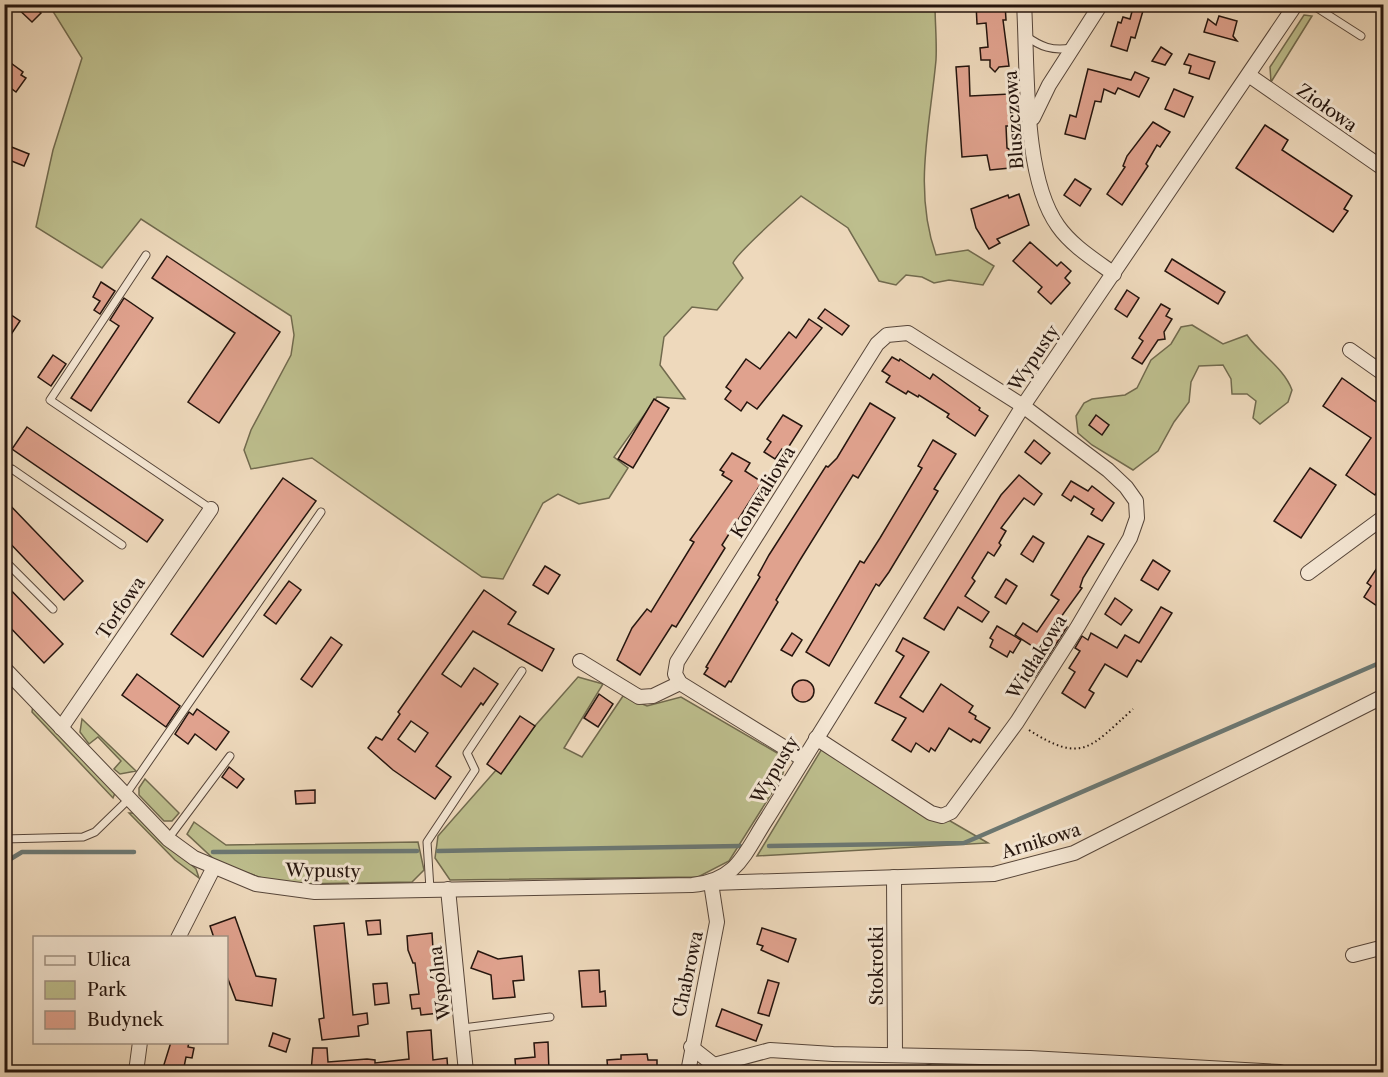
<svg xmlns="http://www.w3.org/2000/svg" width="1388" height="1077" viewBox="0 0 1388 1077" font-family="'Libre Caslon Text',serif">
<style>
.green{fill:#bdbe8d;stroke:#716a4e;stroke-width:1.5}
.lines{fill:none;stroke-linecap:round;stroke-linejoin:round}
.stream{stroke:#6b7772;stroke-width:4.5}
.building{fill:#e0a28e;stroke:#25150e;stroke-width:1.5;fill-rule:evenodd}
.service-casing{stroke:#57463a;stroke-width:9}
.minor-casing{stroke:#57463a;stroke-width:16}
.path{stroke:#25150e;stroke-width:2;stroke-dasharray:1.5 3;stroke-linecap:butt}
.service{stroke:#f4e6d3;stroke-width:7}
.minor{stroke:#f4e6d3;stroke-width:14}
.labels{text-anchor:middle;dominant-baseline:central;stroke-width:6;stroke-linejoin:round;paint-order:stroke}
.street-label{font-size:18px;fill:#25150e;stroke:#f4e6d3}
</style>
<rect width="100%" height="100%" fill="#eed9bc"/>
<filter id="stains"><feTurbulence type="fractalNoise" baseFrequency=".00333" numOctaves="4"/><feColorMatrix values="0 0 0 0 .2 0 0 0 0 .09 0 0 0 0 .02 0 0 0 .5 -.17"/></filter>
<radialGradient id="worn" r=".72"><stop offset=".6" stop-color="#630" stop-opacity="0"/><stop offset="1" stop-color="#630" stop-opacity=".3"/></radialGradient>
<g class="green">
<path d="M935,4C935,23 937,42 936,60C930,126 913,190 936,255L968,250L994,266L983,285L949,280L934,283L922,277L906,275L896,285L879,281L848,228L801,196C788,208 737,252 733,263L743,278L717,310L692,307L664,337L660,365L685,399L657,397L614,457L628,468L609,498L579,504L558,494L543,503L503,579L482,577L312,458L251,469L244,450L251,430L291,355L294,335L291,316L141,219L102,268L36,227L53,150L82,58L49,5Z"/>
<polygon points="1304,15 1312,16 1271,82 1270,67"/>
<path d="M1192,325L1223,344L1247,335C1260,354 1284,368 1292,390L1288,402L1260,424L1253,418L1256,401L1247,394H1232L1231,379L1223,365L1199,366L1191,382L1189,402L1174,422L1158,451L1133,470L1092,445L1078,433L1076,416L1084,403L1092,399L1125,395L1137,388L1151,360L1171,344L1181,327Z"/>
<polygon points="578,677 603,684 564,748 582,757 623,696 647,706 681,697 779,754 785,765 782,777 729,861 698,877 450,880 435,858 438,836"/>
<polygon points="33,705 115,793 113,798 32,712"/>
<polygon points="82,719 136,771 120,774 114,769 121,761 98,737 89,744 80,732"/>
<polygon points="823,747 988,843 757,856"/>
<polygon points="145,779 179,813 172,821 164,821 139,795 139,788"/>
<polygon points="129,813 134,813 196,869 199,878 175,860"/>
<polygon points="194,822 226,845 418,842 424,870 412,882 298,884 271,881 218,863 187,834"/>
<polygon points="938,1061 1164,1072 927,1072 922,1067"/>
</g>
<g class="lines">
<g class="stream">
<polyline points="769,846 964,843 1384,661"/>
<polyline points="438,851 740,846"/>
<polyline points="213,852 417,851"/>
<polyline points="4,863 22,852 134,852"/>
</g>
</g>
<g class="building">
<polygon points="13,4 32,4 41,13 32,22"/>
<polygon points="976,4 1005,4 1006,20 1003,20 1009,66 999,67 995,72 990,67 990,60 981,60 980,48 988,47 986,23 977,24"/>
<polygon points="1134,4 1145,4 1135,38 1131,37 1127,51 1111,46 1118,22 1121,23 1123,17 1130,19"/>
<polygon points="1219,16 1237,21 1233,36 1237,41 1204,32 1208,19 1216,25"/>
<polygon points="1161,47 1172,54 1165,65 1152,61"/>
<polygon points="1189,54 1215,62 1209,79 1189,73 1191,66 1184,64"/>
<polygon points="4,58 23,72 21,75 26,78 16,92 4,83"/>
<polygon points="969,66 970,96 1010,94 1012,126 1006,126 1007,148 1016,153 1009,161 1010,168 990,170 987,155 962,157 956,67"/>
<polygon points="1088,69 1131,80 1135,72 1149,78 1139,97 1118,88 1115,94 1104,89 1101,102 1095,101 1085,139 1065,134 1070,115 1076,117"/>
<polygon points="1174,89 1193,97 1184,117 1165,109"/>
<polygon points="1153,122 1170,132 1160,147 1157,145 1146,164 1148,166 1122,205 1107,194 1125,167 1123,166 1127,156"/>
<polygon points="1265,125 1288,140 1282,150 1352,196 1344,209 1348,211 1333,232 1236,168"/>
<polygon points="4,144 29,154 24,166 4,158"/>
<polygon points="1075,179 1091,189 1080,206 1064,195"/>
<polygon points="1019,194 1029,225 997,239 1000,243 989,249 976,228 971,209 1008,195 1009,198"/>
<polygon points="1030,242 1057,266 1061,262 1071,271 1065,278 1070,283 1051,304 1038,292 1042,287 1013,261"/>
<polygon points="167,256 280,332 219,423 188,402 235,333 152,278"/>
<polygon points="1172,259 1225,292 1218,304 1165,271"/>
<polygon points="101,282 115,291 100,314 94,310 100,301 93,297"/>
<polygon points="1127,290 1139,298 1127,317 1115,309"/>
<polygon points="124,298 153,318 91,411 71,398 119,326 110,320"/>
<polygon points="1161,304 1170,309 1166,316 1172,319 1164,332 1165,339 1158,340 1142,364 1132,358 1143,341 1139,338"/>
<polygon points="825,309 849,326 842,335 818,318"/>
<polygon points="4,310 20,321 4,345"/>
<polygon points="809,319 822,328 757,409 747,402 741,411 725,399 731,391 726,387 746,359 760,369 789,332 796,338"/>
<polygon points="53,355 66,364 51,386 38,377"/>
<polygon points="892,357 899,361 900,359 930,379 933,374 980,408 979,410 988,416 975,436 947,417 949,414 919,395 918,397 908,391 906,394 886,382 890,376 882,371"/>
<polygon points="1342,378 1383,407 1383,482 1375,495 1346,475 1371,438 1323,406"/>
<polygon points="654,399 669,408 633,468 618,459"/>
<polygon points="870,403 895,418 858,478 853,475 800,560 776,600 778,602 731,682 729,681 725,687 704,674 708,668 706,667 760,577 758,575 769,555 826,466 828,467 837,458"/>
<polygon points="783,415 802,426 786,451 782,449 775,459 764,452 771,442 767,439"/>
<polygon points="1096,415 1109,425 1102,435 1089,425"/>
<polygon points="27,427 163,520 147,542 12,449"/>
<polygon points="933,440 956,454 934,489 938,491 889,572 879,586 876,584 829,666 806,652 860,561 864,563 880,538 922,468 918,466"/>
<polygon points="1034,440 1050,453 1041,464 1025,452"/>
<polygon points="732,453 750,463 745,471 762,482 722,545 725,548 676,627 672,625 640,675 617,660 632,628 647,609 651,612 694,542 690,540 732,481 722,475 724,472 720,470"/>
<polygon points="1310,468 1336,485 1301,538 1274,521"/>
<polygon points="1019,475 1042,494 1034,505 1024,498 1017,507 1001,528 1006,531 999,543 1001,545 994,556 988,552 972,578 975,581 965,596 989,612 982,622 958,607 944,630 924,618 1001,495"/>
<polygon points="283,478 316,501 203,657 171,634"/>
<polygon points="1071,481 1088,491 1092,486 1114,503 1102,521 1091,514 1094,509 1074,496 1071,501 1062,495"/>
<polygon points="4,499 83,581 64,600 4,537"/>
<polygon points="1033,536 1044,543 1033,562 1021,554"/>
<polygon points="1088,536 1104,544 1083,578 1080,587 1082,588 1058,621 1067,627 1035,677 1026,672 1040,651 1015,635 1023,623 1037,632 1059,600 1051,595"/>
<polygon points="1383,559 1383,610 1364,597 1371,586 1367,583"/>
<polygon points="1153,560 1170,571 1158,590 1141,580"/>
<polygon points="545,566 560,575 548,594 533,585"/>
<polygon points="1006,579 1017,586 1006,604 995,597"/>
<polygon points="289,581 301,590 276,624 264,615"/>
<polygon points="4,583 63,644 44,663 4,621"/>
<path d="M484,590L516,612L508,624L554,649L542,671L473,631L442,674L461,687L474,668L498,684L483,705L481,703L436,766L451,777L435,799L393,770L368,748L376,737L382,740L400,714L398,712ZM411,721L428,733L415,752L398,739Z"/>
<polygon points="1115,598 1132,610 1121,625 1105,614"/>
<polygon points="1161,607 1172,613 1141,662 1137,660 1127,677 1105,664 1089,690 1094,693 1085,708 1062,693 1075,672 1069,668 1080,651 1075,648 1082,636 1088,640 1091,633 1117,648 1125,635 1139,643"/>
<polygon points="997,626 1021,640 1013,653 1010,651 1007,657 990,647 993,640 990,638"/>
<polygon points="792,633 802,640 792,656 781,650"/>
<polygon points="331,637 342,645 312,687 301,679"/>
<polygon points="903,638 929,652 900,697 923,712 941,684 973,706 969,712 976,716 975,719 990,728 980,743 973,739 971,742 949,728 935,751 931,748 929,752 916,743 911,752 892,740 906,718 875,703 904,656 896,651"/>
<polygon points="137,674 180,706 166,727 122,695"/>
<circle cx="803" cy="691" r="11"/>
<polygon points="599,694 613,704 598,727 584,718"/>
<polygon points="197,709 229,732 216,750 195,734 188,744 175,734 189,712 193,715"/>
<polygon points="520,716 535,726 501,774 487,764"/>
<polygon points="229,767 244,779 237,788 222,777"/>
<polygon points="315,790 315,803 296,804 295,791"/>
<polygon points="235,917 256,976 276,979 272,1006 236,1000 226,974 226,938 214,938 210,926"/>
<polygon points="380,920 381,934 368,935 366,921"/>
<polygon points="344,923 353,1015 367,1013 368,1024 358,1026 359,1036 322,1040 319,1019 324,1018 314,926"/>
<polygon points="762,928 796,939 788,962 761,950 763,946 757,944"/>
<polygon points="432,933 435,981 437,980 440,1013 421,1015 420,1008 412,1009 410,995 419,994 415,963 413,963 408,950 407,936"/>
<polygon points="478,951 498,959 522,956 524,980 513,981 515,997 493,999 491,975 471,968"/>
<polygon points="599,970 600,992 605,991 606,1006 582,1007 579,971"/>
<polygon points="768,980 779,983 769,1016 758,1013"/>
<polygon points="387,983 389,1003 375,1005 373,984"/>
<polygon points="722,1009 762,1025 756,1041 716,1026"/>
<polygon points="431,1030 433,1060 447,1058 448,1072 311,1072 313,1048 327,1048 328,1062 367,1059 375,1060 375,1063 409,1059 407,1032"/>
<polygon points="273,1033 290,1039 286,1052 269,1046"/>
<polygon points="171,1042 189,1042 188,1047 194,1048 192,1058 186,1057 183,1072 162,1071"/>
<polygon points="548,1042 549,1072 516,1072 515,1059 535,1057 534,1043"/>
<polygon points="647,1054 648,1060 657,1060 657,1072 608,1072 607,1060 621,1059 621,1055"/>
</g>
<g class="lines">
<g class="service-casing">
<g id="service">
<polyline points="1311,4 1361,36"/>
<path d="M1026,36C1041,47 1052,51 1071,48"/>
<polyline points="146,255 50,400 211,509"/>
<polyline points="4,476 12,469 122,545"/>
<polyline points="4,560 53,609"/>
<polyline points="126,794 321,512"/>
<polyline points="4,839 83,837 95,832 130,798"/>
<polyline points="168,839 230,756"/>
<polyline points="430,889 427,842 475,770 467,753 522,671"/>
<polyline points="463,1028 550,1017"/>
</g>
</g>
<g class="minor-casing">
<g id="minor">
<path d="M1024,4C1028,66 1022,176 1058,226C1072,246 1095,260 1114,274"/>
<polyline points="1250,76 1384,169"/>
<polyline points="1033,118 1049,85 1101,4"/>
<polyline points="1350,350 1384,374"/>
<polyline points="1308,573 1384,517"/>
<polyline points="580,661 639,697 653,696 680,683"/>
<path d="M4,668L168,839L194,858L256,884L315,892L692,885C738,881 745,852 768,817L1023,406L1296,4"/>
<polyline points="61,728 211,509"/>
<polyline points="803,759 680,683 675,674 677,662 877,344 887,335 908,333 1023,406 1108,470 1126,487 1136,501 1137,518 1130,538 1077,628 1017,722 951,812 942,816 931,813 816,738"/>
<polyline points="894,877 895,1055"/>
<polyline points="713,883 994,874 1074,853 1384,696"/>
<polyline points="448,889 466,1072"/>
<polyline points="178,938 213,869"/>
<polyline points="1353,955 1384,947"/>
<polyline points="691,1047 714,1065 770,1050 833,1054 1030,1058 1280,1072"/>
<polyline points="136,1072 140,1042"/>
<polyline points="688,1072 717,922 711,883"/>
</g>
</g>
<path class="path" d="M1029,730C1082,764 1090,748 1133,709"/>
<use href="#service" class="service"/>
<use href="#minor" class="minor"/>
</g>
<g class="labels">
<g class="street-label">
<text transform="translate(1327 108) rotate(35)">Ziołowa</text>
<text transform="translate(1014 120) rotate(-94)">Bluszczowa</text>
<text transform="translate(1034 358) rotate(-56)">Wypusty</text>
<text transform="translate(763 492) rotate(-58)">Konwaliowa</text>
<text transform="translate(121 608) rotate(-56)">Torfowa</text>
<text transform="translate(1037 657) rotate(-58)">Widłakowa</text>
<text transform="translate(775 770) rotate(-59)">Wypusty</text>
<text transform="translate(1041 841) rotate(-17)">Arnikowa</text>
<text transform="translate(323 871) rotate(1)">Wypusty</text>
<text transform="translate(877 966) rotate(-90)">Stokrotki</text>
<text transform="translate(688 974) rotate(-78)">Chabrowa</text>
<text transform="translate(440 983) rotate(-97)">Wspólna</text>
</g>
</g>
<rect width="1388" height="1077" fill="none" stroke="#eed9bc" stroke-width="24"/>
<rect x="6" y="6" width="1376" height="1065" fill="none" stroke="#25150e" stroke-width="3"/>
<rect x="12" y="12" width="1364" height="1053" fill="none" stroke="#25150e" stroke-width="1.5"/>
<rect x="33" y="936" width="195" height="108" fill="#f4e6d3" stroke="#a19284" stroke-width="1.5"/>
<rect x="45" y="956" width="30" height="9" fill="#f4e6d3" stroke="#a19284" stroke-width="1.5"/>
<text x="87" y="966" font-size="18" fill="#25150e">Ulica</text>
<rect x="45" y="981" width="30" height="18" fill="#bdbe8d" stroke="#a19284" stroke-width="1.5"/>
<text x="87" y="996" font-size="18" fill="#25150e">Park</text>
<rect x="45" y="1011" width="30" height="18" fill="#e0a28e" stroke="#a19284" stroke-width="1.5"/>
<text x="87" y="1026" font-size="18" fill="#25150e">Budynek</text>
<rect width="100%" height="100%" filter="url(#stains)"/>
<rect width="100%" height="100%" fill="url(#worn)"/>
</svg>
